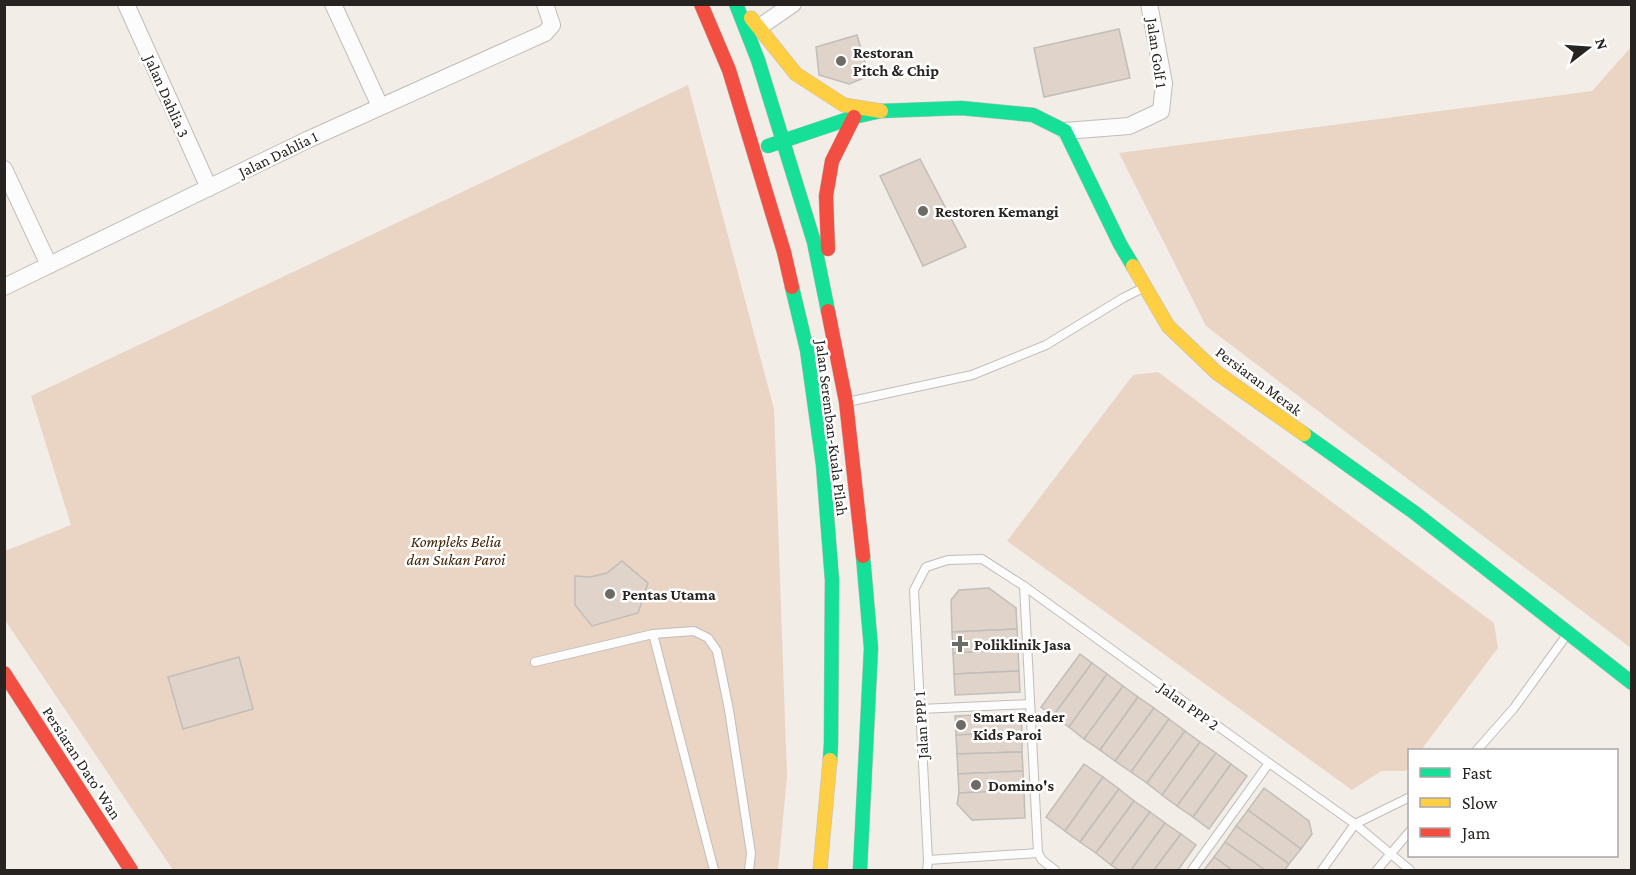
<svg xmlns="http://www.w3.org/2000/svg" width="1636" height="875" viewBox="0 0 1636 875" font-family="'Crimson Pro',serif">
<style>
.green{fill:#ead4c3}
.building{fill:#e0d3c9;stroke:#c1bdb9;stroke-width:1.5}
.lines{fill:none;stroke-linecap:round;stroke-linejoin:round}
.lane-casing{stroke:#c1bdb9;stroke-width:10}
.street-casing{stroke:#c1bdb9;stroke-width:18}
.fast-casing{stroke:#c1bdb9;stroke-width:15}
.slow-casing{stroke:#c1bdb9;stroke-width:15}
.jam-casing{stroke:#c1bdb9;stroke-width:15}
.lane{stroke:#fdfcfc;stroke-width:8}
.street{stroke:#fdfcfc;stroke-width:16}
.fast{stroke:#16e098;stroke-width:14}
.slow{stroke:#ffcf43;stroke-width:14}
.jam{stroke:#f24e42;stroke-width:14}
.poi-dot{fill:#6e6a66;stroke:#fff;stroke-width:2}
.labels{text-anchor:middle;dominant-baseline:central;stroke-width:5;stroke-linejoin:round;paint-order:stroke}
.poi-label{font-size:16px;font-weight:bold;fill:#272320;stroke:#fff;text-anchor:start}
.street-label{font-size:16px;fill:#272320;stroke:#fff}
.park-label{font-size:16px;font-style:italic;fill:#412000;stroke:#fff}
</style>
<rect width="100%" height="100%" fill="#f3ede8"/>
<g class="green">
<polygon points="1631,47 1631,648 1206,326 1119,153 1592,91"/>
<polygon points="688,85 774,409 787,777 778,870 173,870 5,620 5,551 71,525 31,396"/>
<polygon points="1158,372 1494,623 1498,648 1421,750 1410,750 1409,766 1406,771 1381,771 1352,790 1007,541 1133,375"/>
</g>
<g class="building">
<polygon points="1119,29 1130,78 1044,97 1034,48"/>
<polygon points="857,35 869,76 849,84 819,75 816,47"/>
<polygon points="920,159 966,247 923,266 880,176"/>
<polygon points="622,561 648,583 638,613 592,626 575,605 575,576 590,577 607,573"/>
<polygon points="989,588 1016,608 1017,629 952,632 951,600 959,590"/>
<polygon points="1017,629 1018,650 953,653 952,632"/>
<polygon points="1018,650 1019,671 954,674 953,653"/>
<polygon points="1080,654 1092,663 1053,716 1041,707"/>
<polygon points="239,657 253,709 183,729 168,677"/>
<polygon points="1092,663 1107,674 1069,727 1053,716"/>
<polygon points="1019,671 1020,692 955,695 954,674"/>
<polygon points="1107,674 1123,686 1084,739 1069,727"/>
<polygon points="1123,686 1138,697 1100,750 1084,739"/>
<polygon points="1138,697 1154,708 1115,761 1100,750"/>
<polygon points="1154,708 1169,719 1131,772 1115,761"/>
<polygon points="1021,713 1022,732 956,735 955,716"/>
<polygon points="1169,719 1185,731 1147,783 1131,772"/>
<polygon points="1185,731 1200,742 1162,795 1147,783"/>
<polygon points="1022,732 1022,752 957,754 956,735"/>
<polygon points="1200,742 1216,753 1177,806 1162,795"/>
<polygon points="1022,752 1023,771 958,774 957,754"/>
<polygon points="1216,753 1231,764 1193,817 1177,806"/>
<polygon points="1084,764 1103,777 1065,831 1046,817"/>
<polygon points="1231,764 1247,776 1209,829 1193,817"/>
<polygon points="1023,771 1024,790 959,793 958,774"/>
<polygon points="1103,777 1119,789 1080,842 1065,831"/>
<polygon points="1264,788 1309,821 1312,834 1301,849 1248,810"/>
<polygon points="1119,789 1134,801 1096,853 1080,842"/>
<polygon points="1024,790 1025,818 972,820 957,804 959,793"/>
<polygon points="1134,801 1150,812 1111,865 1096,853"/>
<polygon points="1248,810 1301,849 1289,864 1236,826"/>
<polygon points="1150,812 1165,823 1131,870 1119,870 1111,865"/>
<polygon points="1165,823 1181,834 1154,870 1131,870"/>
<polygon points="1236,826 1289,864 1285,870 1265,870 1225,842"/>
<polygon points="1181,834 1196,845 1178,870 1154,870"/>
<polygon points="1225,842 1265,870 1232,870 1214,857"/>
<polygon points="1214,857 1232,870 1204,870"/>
</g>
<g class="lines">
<g class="lane-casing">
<g id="lane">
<polyline points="852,401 972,375 1046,345 1123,298 1145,287"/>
<polyline points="1024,586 1038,853"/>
<polyline points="653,634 714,870"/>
<polyline points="535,662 653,634 694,631 708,638 717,651 729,710 751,853 749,870"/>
<polyline points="920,709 1030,704"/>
<polyline points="1477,750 1514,708 1566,636"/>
<polyline points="928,860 1038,853 1042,860 1055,870"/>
<polyline points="927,870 928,860 914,590 926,567 948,560 982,559 1024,586 1269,763 1355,824 1410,870"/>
<polyline points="1192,870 1269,763"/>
<polyline points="1322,870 1355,824 1410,797"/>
<polyline points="1377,870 1410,831"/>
</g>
</g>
<g class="street-casing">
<g id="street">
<polyline points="126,4 209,188"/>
<polyline points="333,4 380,106"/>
<polyline points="758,28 793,4"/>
<polyline points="1065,131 1129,126 1161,111 1164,83 1149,4"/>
<polyline points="4,169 49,265"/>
<polyline points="4,287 307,140 545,33 552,25 545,4"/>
</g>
</g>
<g class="fast-casing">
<g id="fast">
<polyline points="736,4 758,60 814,242 828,311"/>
<polyline points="768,146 854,117 881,111 961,108 1033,115 1065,131 1120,244 1133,266"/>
<polyline points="792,287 807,350 823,465 832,580 831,743 830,760"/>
<polyline points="1304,434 1415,513 1632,683"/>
<polyline points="860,870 871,648 863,556"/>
</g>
</g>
<g class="slow-casing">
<g id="slow">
<polyline points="751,18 796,74 844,105 881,111"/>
<polyline points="1133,266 1168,326 1217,373 1304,434"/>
<polyline points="820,870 830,760"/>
</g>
</g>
<g class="jam-casing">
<g id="jam">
<polyline points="701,4 729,70 784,252 792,287"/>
<polyline points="828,249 826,196 832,161 854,117"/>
<polyline points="828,311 846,402 863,556"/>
<polyline points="4,673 131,870"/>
</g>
</g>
<use href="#lane" class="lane"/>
<use href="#street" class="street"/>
<use href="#fast" class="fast"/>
<use href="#slow" class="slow"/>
<use href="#jam" class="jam"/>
</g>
<g class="poi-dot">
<circle cx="841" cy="61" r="6"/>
<circle cx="923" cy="211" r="6"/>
<circle cx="610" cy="594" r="6"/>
<path d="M957 635h6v6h6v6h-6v6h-6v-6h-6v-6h6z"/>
<circle cx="961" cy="725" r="6"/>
<circle cx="976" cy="785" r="6"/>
</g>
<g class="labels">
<g class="poi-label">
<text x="853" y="52">Restoran<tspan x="853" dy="18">Pitch &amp; Chip</tspan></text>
<text x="935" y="211">Restoren Kemangi</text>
<text x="622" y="594">Pentas Utama</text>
<text x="974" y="644">Poliklinik Jasa</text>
<text x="973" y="716">Smart Reader<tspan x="973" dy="18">Kids Paroi</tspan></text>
<text x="988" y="785">Domino's</text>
</g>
<g class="street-label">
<text transform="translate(1157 53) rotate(82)">Jalan Golf 1</text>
<text transform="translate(167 96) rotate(66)">Jalan Dahlia 3</text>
<text transform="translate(278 154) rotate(-26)">Jalan Dahlia 1</text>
<text transform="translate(1259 381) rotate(37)">Persiaran Merak</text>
<text transform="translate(832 428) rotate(83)">Jalan Seremban-Kuala Pilah</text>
<text transform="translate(1189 706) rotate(36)">Jalan PPP 2</text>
<text transform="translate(921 725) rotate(-93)">Jalan PPP 1</text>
<text transform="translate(82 763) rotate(57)">Persiaran Dato' Wan</text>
</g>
<g class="park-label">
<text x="456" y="541">Kompleks Belia<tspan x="456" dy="18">dan Sukan Paroi</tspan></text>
</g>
</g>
<rect width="1636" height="875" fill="none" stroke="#272320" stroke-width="12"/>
<rect x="1408" y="749" width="210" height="108" fill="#ffffff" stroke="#a9a7a6" stroke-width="1.5"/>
<rect x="1420" y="768" width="30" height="9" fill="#16e098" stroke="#a9a7a6" stroke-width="1.5"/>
<text x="1462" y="779" font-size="18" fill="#272320">Fast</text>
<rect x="1420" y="798" width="30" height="9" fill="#ffcf43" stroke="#a9a7a6" stroke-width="1.5"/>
<text x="1462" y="809" font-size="18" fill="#272320">Slow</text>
<rect x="1420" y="828" width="30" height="9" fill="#f24e42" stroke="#a9a7a6" stroke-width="1.5"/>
<text x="1462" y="839" font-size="18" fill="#272320">Jam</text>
<g transform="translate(1588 48) rotate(73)" stroke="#ffffff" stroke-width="4.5" paint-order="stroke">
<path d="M0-4.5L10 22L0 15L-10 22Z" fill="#272320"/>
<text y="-9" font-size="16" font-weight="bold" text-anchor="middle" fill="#272320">N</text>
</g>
</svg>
